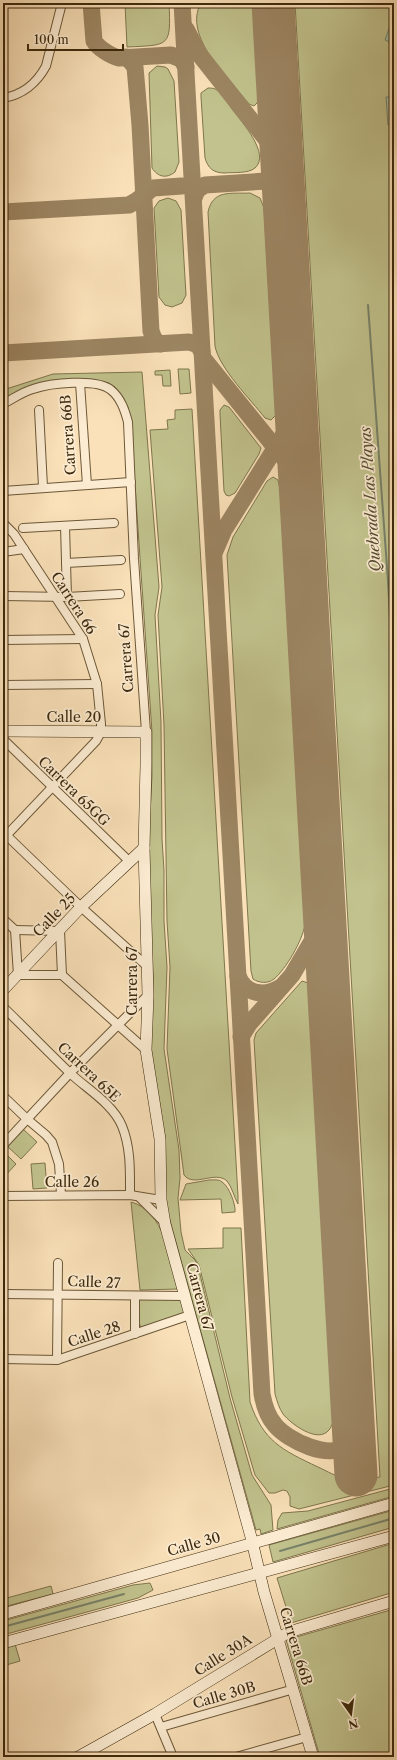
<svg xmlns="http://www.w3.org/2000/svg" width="397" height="1760" viewBox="0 0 397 1760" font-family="'Libre Caslon Text',serif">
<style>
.green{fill:#c1c28d;stroke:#7f764c}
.water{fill:#9fbea9;stroke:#78826a}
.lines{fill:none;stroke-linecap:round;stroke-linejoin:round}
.stream{stroke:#78826a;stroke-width:2}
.taxiway{stroke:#9c8562;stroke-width:17}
.runway{stroke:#9c8562;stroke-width:43}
.street-casing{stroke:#6c5737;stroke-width:10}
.secondary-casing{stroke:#3d290c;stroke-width:12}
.street{stroke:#fcecd2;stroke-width:8}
.secondary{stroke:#fcecd2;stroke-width:11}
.labels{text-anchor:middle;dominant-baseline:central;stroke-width:3.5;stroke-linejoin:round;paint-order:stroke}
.street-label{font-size:14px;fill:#3d290c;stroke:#fcecd2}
.water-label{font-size:15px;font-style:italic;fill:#564e33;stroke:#fcecd2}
</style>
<rect width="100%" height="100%" fill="#fae1b9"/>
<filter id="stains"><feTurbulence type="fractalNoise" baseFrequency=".005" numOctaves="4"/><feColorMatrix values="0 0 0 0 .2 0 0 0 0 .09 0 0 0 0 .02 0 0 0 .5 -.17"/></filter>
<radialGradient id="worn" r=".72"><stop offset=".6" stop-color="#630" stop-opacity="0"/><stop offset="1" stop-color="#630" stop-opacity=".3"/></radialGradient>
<g class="green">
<path d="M125,3H169C171,47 170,45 127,47Z"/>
<path d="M201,3H253L259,97L257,103L254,106L249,104C230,80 182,36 201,3Z"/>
<path d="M295,3H394V1485L299,1509L290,1506V1497L287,1491L283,1490L275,1493H269L255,1475L232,1397L199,1265L188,1249L223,1248V1228H241L250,1402C263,1441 282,1450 318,1467C327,1471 336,1477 346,1478C357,1480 369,1478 380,1477Z"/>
<path d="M157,66L165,67L168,69L174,81L179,162L175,172C166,179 158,177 152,168L149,73Z"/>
<path d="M208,88C211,88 214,88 217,90C223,95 228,103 232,109C241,121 271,154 255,168C248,174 233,172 225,173C213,173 208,168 205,158L201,97V93Z"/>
<path d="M250,193L260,198L264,208L276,415L271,420L265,418C251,400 219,368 215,346L208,212C213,189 231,194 250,193Z"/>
<polygon points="168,198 176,201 181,210 186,295 182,303 172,307 165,305 159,297 154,208 159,201"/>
<polygon points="178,369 189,369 191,393 180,394"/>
<polygon points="170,370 171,386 163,386 162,375 155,375 155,371"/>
<polygon points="142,372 159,587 155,615 161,722 162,839 164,870 164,921 167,967 164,1049 179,1150 180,1178 178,1198 181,1232 185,1250 195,1260 198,1266 230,1398 252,1475 271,1505 273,1530 261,1534 260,1529 256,1530 166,1206 150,1051 153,978 150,919 149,832 152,776 152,732 135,485 130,418 128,407 115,387 109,383 80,380 3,401 3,390 53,374"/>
<polygon points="224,405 229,407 261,448 259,454 235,493 229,496 226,495 224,491 220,414 220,410"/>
<path d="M192,409L238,1196V1204C234,1197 232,1187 227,1181C215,1170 194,1188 184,1175L167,1049L170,967L167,921L164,725L158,615L162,587L150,430L168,429L167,420L175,419V410Z"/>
<path d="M273,477L278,480L280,489L305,925C302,941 286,969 274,979C268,984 259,983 253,979L251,971L227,555L233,537L267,481Z"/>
<path d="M302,981L308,983L309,986L335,1412C334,1418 333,1425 329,1430C318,1444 291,1424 283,1414C279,1408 277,1401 275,1394L254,1040L256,1033Z"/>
<polygon points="23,1129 37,1142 21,1159 7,1146"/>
<polygon points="3,1151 16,1164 3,1178"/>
<polygon points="45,1163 47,1188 33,1189 31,1164"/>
<path d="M209,1180C214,1180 219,1179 222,1182C229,1186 236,1205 235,1212L222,1213L221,1199L180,1200L186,1184Z"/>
<path d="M131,1202C165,1211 170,1260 178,1289L140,1290Z"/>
<polygon points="137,1298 181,1298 186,1314 141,1328 136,1314"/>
<polygon points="394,1488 394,1496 277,1529 278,1520 282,1513 308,1511"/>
<polygon points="394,1510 394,1527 273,1562 269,1545"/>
<polygon points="394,1543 394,1592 291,1623 277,1578"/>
<polygon points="150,1583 153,1590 138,1598 3,1635 3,1621 133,1585"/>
<polygon points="51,1586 53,1594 3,1607 3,1599"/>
<polygon points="394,1609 394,1757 320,1757 286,1640"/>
<polygon points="15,1644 20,1661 3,1666 3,1648"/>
</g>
<g class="water">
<polygon points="392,3 394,3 394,44 385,40 393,17"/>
<polygon points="386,97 394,97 394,125 388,125"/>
</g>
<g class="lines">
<g class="stream">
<polyline points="368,305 388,581 394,691"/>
<polyline points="280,1551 394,1518"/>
<polyline points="3,1627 124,1594"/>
</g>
<g class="taxiway">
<path d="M91,3L94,41C98,48 111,56 119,58L171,55L181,59L186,67"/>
<path d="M182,3L262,1394C264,1405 267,1416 275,1425C287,1440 331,1462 348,1444C351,1441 352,1435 354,1430"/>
<polyline points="186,29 199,54 281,158"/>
<polyline points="126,57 131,62 135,67 140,125 151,331 154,339 160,344"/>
<path d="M194,198L197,190L205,185L266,181C278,183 282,189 284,201"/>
<polyline points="3,212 129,205 136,201 153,188 182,186"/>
<polyline points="3,353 189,342 198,345 202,352"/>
<polyline points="203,358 295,472 300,485"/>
<polyline points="215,551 224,530 291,423 296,411"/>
<path d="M238,976C246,995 265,997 281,987"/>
<polyline points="241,1037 249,1024 292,975 325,919"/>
</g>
<polyline class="runway" points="273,3 356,1475"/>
<g class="street-casing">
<g id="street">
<path d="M3,98C22,95 37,83 46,66L62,3"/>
<polyline points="80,383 87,485"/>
<path d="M3,404C13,399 22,392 33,389C50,383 97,378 111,390C121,398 125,411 128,422L134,559L146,732"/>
<polyline points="39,410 43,487"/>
<polyline points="3,491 131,482"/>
<polyline points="3,523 14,534 83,639 97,684 101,724 101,732 96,741 3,839"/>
<polyline points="65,526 67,597"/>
<polyline points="23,528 114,523"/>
<polyline points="3,552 24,549"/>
<polyline points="66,563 121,560"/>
<polyline points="3,596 67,597 120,594"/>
<polyline points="3,640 83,639"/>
<polyline points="3,685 97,684"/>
<polyline points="3,739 129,861"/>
<polyline points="3,832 81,907 148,967"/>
<polyline points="3,919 15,930 18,975 62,975 146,1050"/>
<polyline points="15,930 60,931 62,975"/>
<path d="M3,1007C26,1029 48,1052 71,1074C87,1089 113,1104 122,1126C131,1148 130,1172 130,1195"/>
<polyline points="3,1096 27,1119 46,1135 52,1142 59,1164 61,1194"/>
<polyline points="3,1145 70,1073 148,995"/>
<polyline points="3,1196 130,1195 161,1200"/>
<polyline points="140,1198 165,1223"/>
<polyline points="3,1294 185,1296"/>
<polyline points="135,1334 135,1297"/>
<polyline points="3,1359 57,1360 190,1315"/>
<polyline points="57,1360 58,1263"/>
<polyline points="155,1714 173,1757"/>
<polyline points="161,1727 294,1689"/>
<polyline points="236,1757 307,1737"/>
</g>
</g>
<g class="secondary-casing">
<g id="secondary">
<polyline points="3,731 146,732 146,765 144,848 148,995 146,1050 160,1139 161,1200 165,1224 251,1537 264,1592 313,1757"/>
<polyline points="3,990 81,907 144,848"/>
<polyline points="3,1614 394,1503"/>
<polyline points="3,1643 394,1536"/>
<polyline points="78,1757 155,1714 289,1632 394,1601"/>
</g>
</g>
<use href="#street" class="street"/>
<use href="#secondary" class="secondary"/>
</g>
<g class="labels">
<g class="street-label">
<text transform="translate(68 435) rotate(-94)">Carrera 66B</text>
<text transform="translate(74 603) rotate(57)">Carrera 66</text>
<text transform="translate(126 658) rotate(-94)">Carrera 67</text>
<text x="74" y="717">Calle 20</text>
<text transform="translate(74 791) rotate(44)">Carrera 65GG</text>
<text transform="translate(54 915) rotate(-46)">Calle 25</text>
<text transform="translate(132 981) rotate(-90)">Carrera 67</text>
<text transform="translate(89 1072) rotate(43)">Carrera 65E</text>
<text x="72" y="1182">Calle 26</text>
<text transform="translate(94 1282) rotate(2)">Calle 27</text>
<text transform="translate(200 1297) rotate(75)">Carrera 67</text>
<text transform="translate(94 1334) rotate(-18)">Calle 28</text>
<text transform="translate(194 1544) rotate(-16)">Calle 30</text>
<text transform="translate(296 1646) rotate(73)">Carrera 66B</text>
<text transform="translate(223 1655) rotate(-32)">Calle 30A</text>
<text transform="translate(224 1695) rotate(-16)">Calle 30B</text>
</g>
<g class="water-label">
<text transform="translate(370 499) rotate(-94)">Quebrada Las Playas</text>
</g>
</g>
<rect width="397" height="1760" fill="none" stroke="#fae1b9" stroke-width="16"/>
<rect x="4" y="4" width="389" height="1752" fill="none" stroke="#3d290c" stroke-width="2"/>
<rect x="8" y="8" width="381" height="1744" fill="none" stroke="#3d290c"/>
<g transform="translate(351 1714) rotate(166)" stroke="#fcecd2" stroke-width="3" paint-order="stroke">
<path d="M0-3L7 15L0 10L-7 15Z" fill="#3d290c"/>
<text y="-6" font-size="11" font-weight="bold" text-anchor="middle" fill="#3d290c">N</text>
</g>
<path d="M28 44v6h95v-6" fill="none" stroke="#3d290c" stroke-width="2"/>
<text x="34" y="44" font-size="12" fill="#3d290c" stroke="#fcecd2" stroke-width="3" paint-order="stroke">100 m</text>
<rect width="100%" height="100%" filter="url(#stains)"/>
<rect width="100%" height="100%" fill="url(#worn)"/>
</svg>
